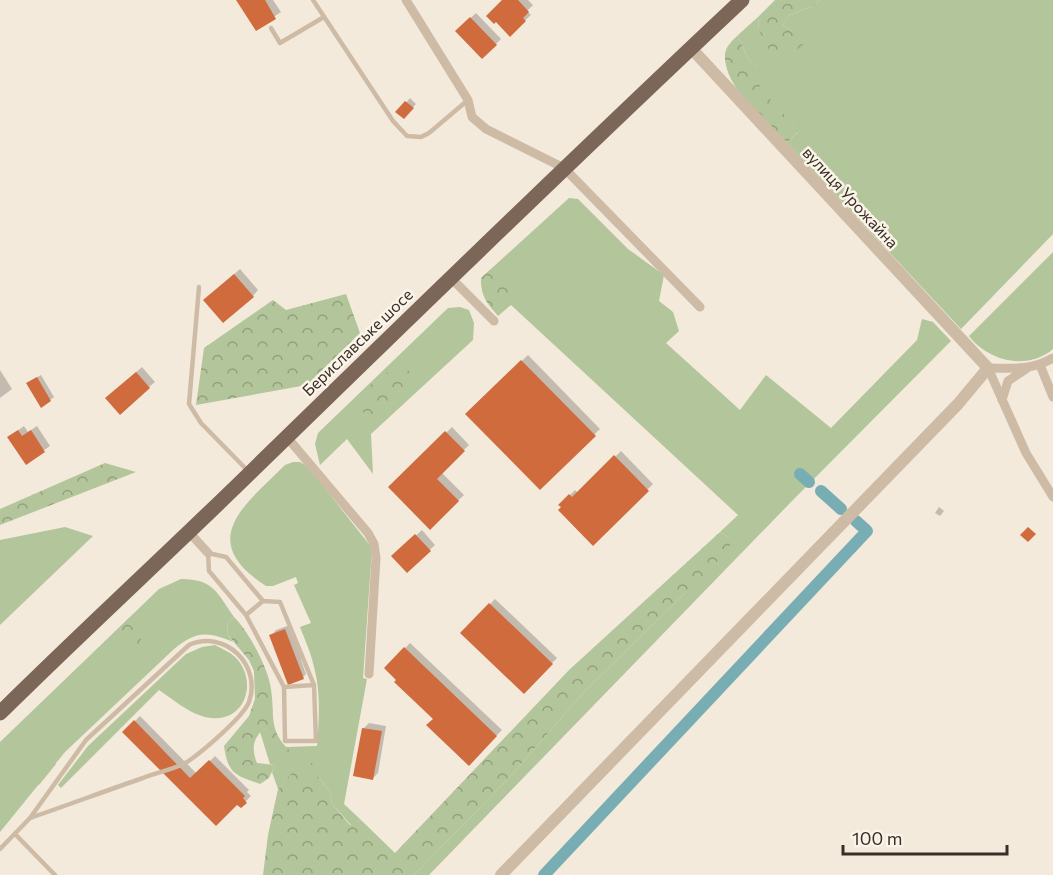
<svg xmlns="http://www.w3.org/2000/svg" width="1053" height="875" viewBox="0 0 1053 875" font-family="Commissioner,sans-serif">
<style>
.green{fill:#b3c59a}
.forest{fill:url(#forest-crowns)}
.shadow{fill:#0003}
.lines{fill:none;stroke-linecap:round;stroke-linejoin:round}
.canal{stroke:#78adb4;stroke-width:12}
.building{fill:#d06b3d}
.service{stroke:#cebba6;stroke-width:4.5}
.minor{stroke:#cebba6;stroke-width:9}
.tertiary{stroke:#cebba6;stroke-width:12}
.primary{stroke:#7c6657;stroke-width:15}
.labels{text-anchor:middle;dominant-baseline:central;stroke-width:5;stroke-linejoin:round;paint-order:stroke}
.street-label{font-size:16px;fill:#392e28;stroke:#fbf4e8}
</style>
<defs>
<pattern id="forest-crowns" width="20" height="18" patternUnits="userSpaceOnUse" patternTransform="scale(1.5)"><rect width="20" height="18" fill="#b3c59a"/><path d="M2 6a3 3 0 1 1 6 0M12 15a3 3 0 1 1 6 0" fill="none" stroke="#93a07e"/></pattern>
</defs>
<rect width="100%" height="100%" fill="#f4eadb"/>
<g class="green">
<polygon points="820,0 1053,0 1053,234 961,329 787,143 799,131 758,87 756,66 748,59 738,35 758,17 759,30 792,31 783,25 789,15 814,6"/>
<path d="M569,198L578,199L628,249L664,275L659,301L673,312L679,331L666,343L740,410L766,375L831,428L917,340L922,319L933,322L951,341L791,502L429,875H414L508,779L583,693L684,594L730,538L720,532L738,515L511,305L498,316C488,304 481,295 481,278Z"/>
<path d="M1053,252V349C1027,371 988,361 969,336Z"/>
<polygon points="460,307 469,310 474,323 473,340 371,434 373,474 347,439 320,465 315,444 318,433 448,308"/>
<path d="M293,462H300L308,467L372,548L363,678L367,679L344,804L361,820L351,825L332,804L330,792L317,775L298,767L278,789L272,772L275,765L270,764L260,732L265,728L287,749L285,747L317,746C319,720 321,692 314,667C311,653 305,640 300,627L311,623L294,585L298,583L296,577L273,586H266C195,540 245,505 285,465Z"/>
<polygon points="65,527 93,536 0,625 0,540"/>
<path d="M181,579C214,579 217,593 234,617L228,622L227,634L233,642C207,631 196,631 174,649L65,752L0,832V742L159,589Z"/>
<path d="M215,645C222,649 230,652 235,657C258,679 247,722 211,718C192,716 174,700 159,690L61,788L58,785L88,746L186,654L202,647Z"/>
</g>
<g class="forest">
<path d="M775,0H820L814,6L789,15L783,25L792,31L803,32L806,42C792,55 787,57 769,50L759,30L758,17Z"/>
<path d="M738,35L748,59L756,66L766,80L759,87L799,131L787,143C766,121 723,87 725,54C726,46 733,40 738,35Z"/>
<path d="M491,269L500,270L514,283L505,298L493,310C484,300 481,292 481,278Z"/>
<polygon points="346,294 360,333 307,385 196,405 204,348 273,300 286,310"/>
<polygon points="402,368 413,373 417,388 382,418 362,412 358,405 359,394 386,373"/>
<polygon points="105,463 136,472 0,525 0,509"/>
<polygon points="720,532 730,538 730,549 583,693 508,779 414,875 263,875 268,835 278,789 298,766 312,763 317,775 330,792 332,804 350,825 361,820 395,853 569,670"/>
<path d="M234,617C248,631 264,661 269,680C278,713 263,730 296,756L293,762C272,761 271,743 265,728C253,738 251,748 257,763L275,765L269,778L260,784C235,775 228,774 224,746L249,716L255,699L254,671L249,660L227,634L228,622Z"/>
<polygon points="129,618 132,618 141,625 142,637 138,647 131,651 120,627"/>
<polygon points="29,762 34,768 53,762 56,764 39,785 22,768 22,763"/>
</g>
<g class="shadow">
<polygon points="238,0 273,0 281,12 256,29"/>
<polygon points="503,0 528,0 533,5 527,11 531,15 510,34"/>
<polygon points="476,13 501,39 483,57 457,31"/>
<polygon points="410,98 416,104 404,117 398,112"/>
<polygon points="240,269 258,290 253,296 211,294"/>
<polygon points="528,355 600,429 540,488 467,414"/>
<polygon points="142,367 155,382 149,387 112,393"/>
<polygon points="0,370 12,389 0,398"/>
<polygon points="41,375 54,397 50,400 32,380"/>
<polygon points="24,426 28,432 37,426 50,446 26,463 9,437"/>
<polygon points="452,427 469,445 441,472 464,495 430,527 391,487"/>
<polygon points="621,451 653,484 593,544 560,505 575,490 578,493"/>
<polygon points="939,507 944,511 940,516 935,513"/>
<polygon points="422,530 435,545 407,571 393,556"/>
<polygon points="495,599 557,658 524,692 462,633"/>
<polygon points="290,625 303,658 301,660 306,674 303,677 271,636 276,630"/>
<polygon points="410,643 502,730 469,764 435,719 386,668"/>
<polygon points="140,716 197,774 215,756 249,790 247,792 251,796 241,806 237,803 216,824 124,732"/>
<polygon points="369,723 386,726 378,773 373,778 363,729"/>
</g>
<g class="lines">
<g class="canal">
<polyline points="800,474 809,482"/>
<polyline points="821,491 841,509"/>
<polyline points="544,875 867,531 856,521"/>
</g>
</g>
<g class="building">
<polygon points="236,0 265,0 276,19 256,31"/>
<polygon points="502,0 518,0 529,12 523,18 526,21 510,37 496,22 494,24 486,16"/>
<polygon points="470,17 497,45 482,59 455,31"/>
<polygon points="405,101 414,108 404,119 395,112"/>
<polygon points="234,274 254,297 223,323 203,300"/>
<polygon points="521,360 596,436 540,490 465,414"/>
<polygon points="136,372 150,388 120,415 105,398"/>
<polygon points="37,377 51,401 41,408 26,383"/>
<polygon points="18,430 22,436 31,430 45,452 26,465 7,437"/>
<polygon points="445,431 465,451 437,479 459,501 430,530 388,487"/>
<polygon points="614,455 649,491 593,546 558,510 561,507 558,505 569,494 572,497"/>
<polygon points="1028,527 1036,534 1028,542 1020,535"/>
<polygon points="415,534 431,551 407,573 391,556"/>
<polygon points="489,603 553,664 524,694 460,633"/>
<polygon points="285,629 304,679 288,685 269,635"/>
<polygon points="404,647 497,736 469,766 426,725 433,719 394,682 396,680 384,668"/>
<polygon points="134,720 190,778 209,760 245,796 243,798 247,803 241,808 237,805 216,826 122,732"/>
<polygon points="362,728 382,731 373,780 353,776"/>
</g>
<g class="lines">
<g class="service">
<polyline points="313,0 393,121 407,136 421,137 429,133 468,100"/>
<polyline points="271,28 280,43 324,17"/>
<polyline points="199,287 189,404 201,423 248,471"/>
<polyline points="246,615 263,601 280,602 314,685 316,741 285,741 284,687 246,615 209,571 208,553 226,557 263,601"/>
<polyline points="284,687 314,685"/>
<polyline points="15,834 55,875"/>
<path d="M0,849L30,818L86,740L189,645C225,629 262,665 249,702C243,717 204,750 190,760C178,769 157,772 143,778C105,791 68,805 30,818"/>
</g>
<g class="minor">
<polyline points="406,0 468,100 472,117 486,129 564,168 700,307"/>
<polyline points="450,277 494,321"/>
<path d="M1053,358C1030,371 1013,368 988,368L1026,453L1053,497"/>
<polyline points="1040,365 1053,397"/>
<polyline points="1002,400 1008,381 1026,369"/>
<polyline points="286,436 368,533 374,544 376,558 369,674"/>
<polyline points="188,531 208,553"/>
</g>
<polyline class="tertiary" points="501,875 958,404 988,368 691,48"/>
<path class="primary" d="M0,713C82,632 167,554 250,473C413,314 576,156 742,0"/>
</g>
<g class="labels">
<g class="street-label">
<text transform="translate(851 197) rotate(47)">вулиця Урожайна</text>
<text transform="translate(357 342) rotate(-44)">Бериславське шосе</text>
</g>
</g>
<path d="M843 845v9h164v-9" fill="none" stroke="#392e28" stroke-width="3"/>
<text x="852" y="845" font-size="18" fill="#392e28" stroke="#fbf4e8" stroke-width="4.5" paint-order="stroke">100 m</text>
</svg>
